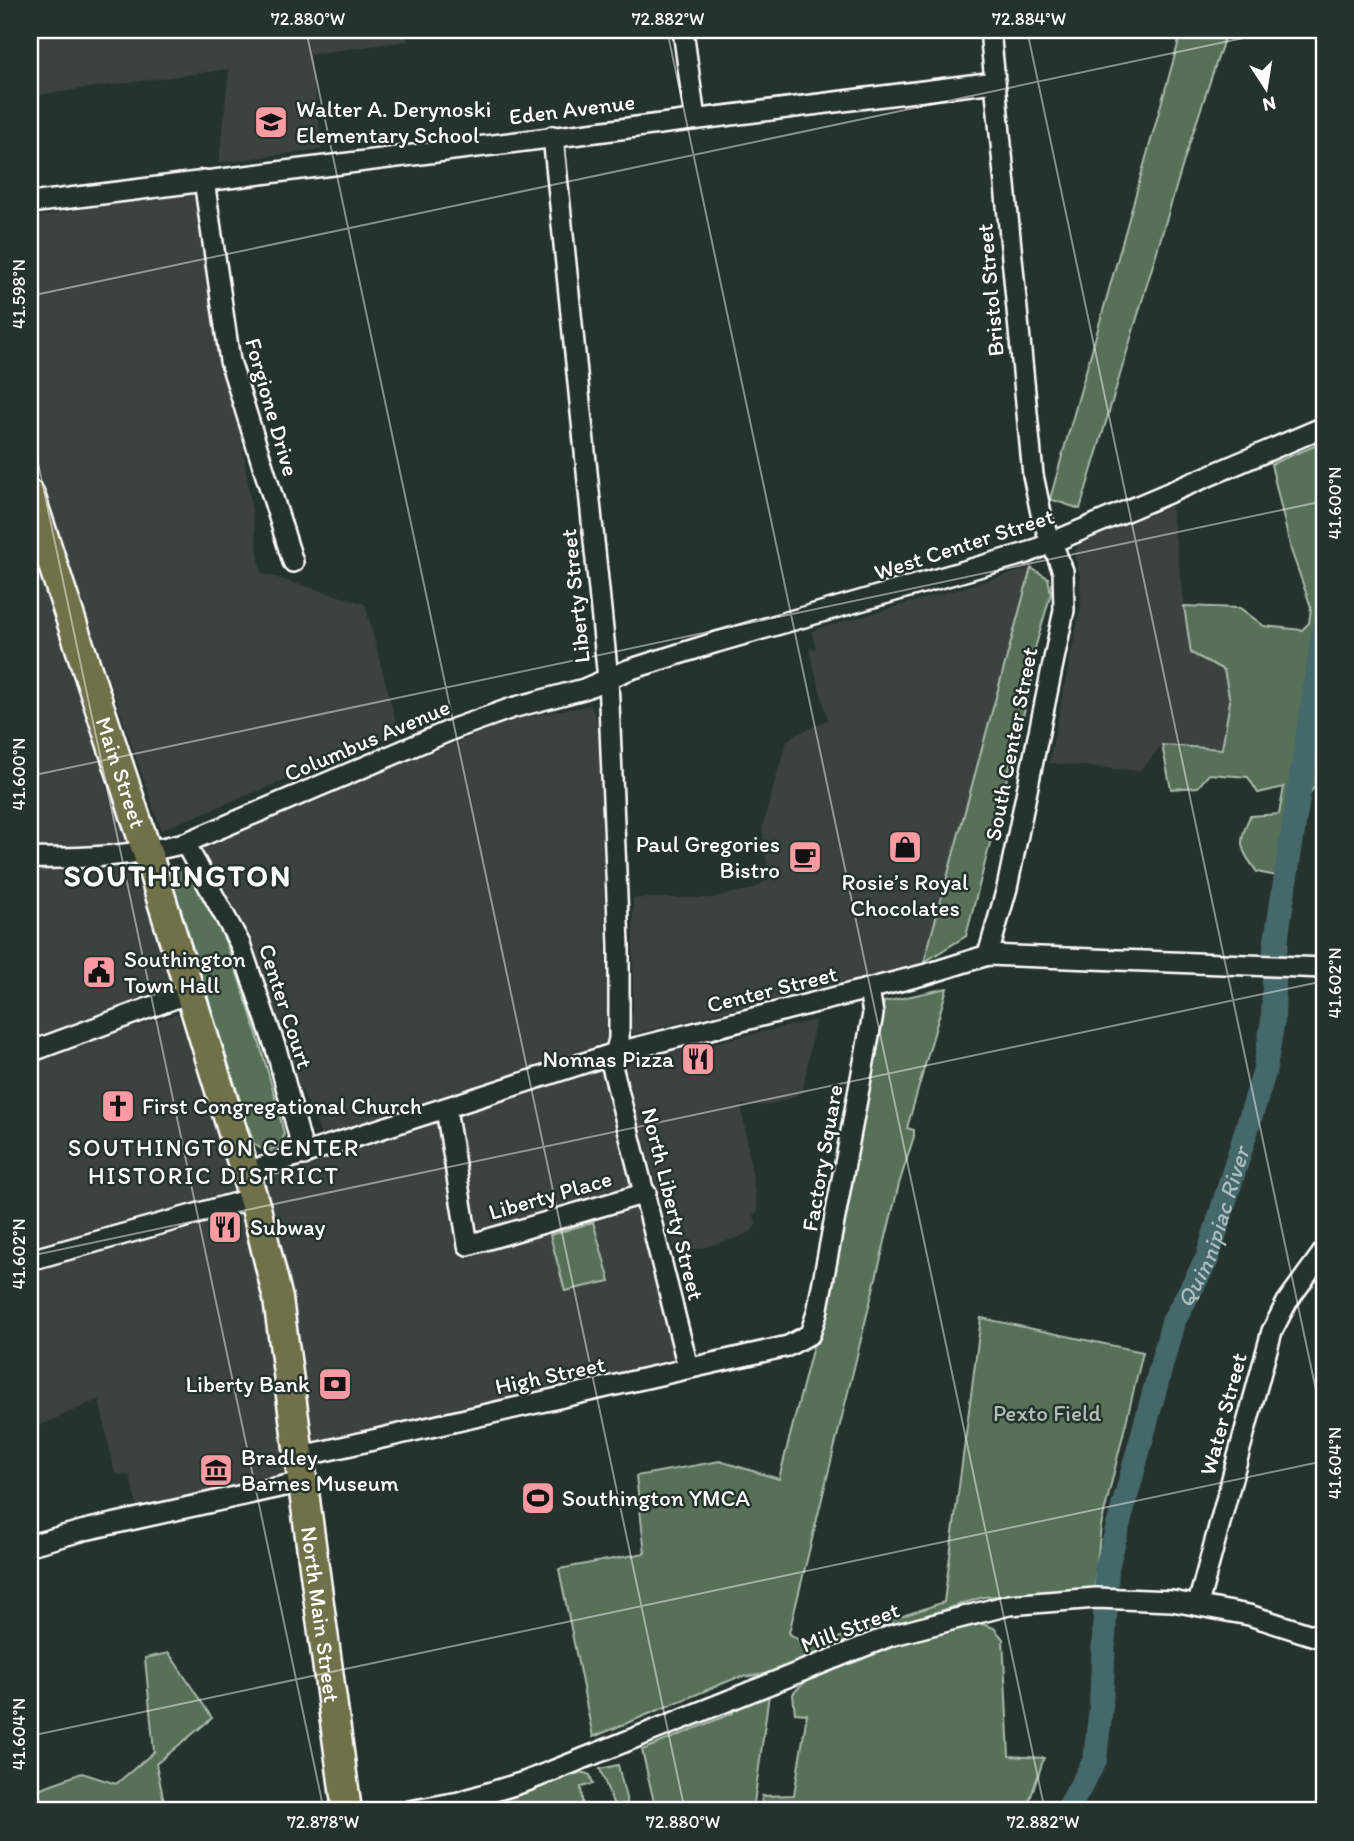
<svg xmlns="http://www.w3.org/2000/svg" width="1354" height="1841" viewBox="0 0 1354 1841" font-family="Itim,sans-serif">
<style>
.built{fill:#3b4241}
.green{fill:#567158;stroke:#aab8ac;stroke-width:2}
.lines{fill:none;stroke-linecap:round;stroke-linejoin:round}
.river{stroke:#45686b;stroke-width:24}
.minor-casing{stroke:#fff;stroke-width:24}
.highway-casing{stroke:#fff;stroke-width:33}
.minor{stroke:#26332d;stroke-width:19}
.highway{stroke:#70704a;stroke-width:28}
.ticks{fill:none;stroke:#fff;stroke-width:2;stroke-opacity:0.45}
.labels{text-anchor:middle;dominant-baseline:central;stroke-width:5;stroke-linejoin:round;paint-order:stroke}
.poi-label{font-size:23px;fill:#fff;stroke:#26332d;text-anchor:start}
.street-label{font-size:23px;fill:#fff;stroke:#26332d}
.park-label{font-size:23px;fill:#b3bfb4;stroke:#26332d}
.neighbourhood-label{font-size:24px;letter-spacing:2px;fill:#fff;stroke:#26332d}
.water-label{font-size:24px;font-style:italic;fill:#abbbbc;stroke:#26332d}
.district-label{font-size:30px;font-weight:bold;letter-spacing:2px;fill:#fff;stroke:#26332d}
.neatline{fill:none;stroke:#fff;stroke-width:2.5}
.ticks-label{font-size:18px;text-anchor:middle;fill:#fff}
</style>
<rect width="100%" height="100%" fill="#26332d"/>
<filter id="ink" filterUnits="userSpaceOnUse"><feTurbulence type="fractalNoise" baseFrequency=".0143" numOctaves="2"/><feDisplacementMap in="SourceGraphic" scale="14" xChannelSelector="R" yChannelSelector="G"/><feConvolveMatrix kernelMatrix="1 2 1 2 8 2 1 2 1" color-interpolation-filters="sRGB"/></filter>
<g filter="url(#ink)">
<g class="built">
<polygon points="30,30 456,30 407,36 407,41 310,54 322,149 219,163 229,69 30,96"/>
<polygon points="205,189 261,573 365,604 399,734 161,830 30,451 30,218"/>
<polygon points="1171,506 1191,653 1224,670 1230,701 1222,750 1162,745 1140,771 1049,763 1081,605 1080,577 1074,552 1079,544"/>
<polygon points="30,539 173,982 104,1014 30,1040"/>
<polygon points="1031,568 924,962 630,1035 626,1030 633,1010 633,898 710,898 753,889 769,879 762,828 786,743 793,736 828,720 809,650 816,648 811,631"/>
<polygon points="591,705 598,726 609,1041 322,1137 196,847 515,719"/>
<polygon points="178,1013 244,1217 270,1335 287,1474 137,1507 130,1476 115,1474 99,1399 30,1430 30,1060"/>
<polygon points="815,1020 803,1090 796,1096 766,1106 741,1105 758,1212 753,1214 757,1223 751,1232 737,1238 676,1255 622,1064"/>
<polygon points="601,1069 635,1182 674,1358 580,1384 308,1445 266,1191 268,1180 287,1167 309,1166"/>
</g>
<g class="green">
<polygon points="1182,30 1227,30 1185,157 1080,509 1050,499"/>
<path d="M1324,442V773L1303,803L1286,951L1265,952L1277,876L1257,872C1240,848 1237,844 1250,816L1279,814L1284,787L1258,793L1248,777L1209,774L1198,787L1171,789L1162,745L1222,749L1230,701L1224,670L1191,653L1184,606L1240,608L1264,626L1302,630L1309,623L1311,607L1291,550L1271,464Z"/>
<polygon points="1031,568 1048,578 1051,593 1027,676 1032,681 966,936 924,962"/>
<path d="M183,868C219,889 274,1088 284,1134C283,1146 276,1149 265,1151L254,1144L170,879L171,871Z"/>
<polygon points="947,988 907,1128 914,1130 914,1136 899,1184 789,1633 809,1648 944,1602 981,1318 1143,1352 1101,1526 1094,1590 983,1597 860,1637 764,1674 736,1678 593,1737 559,1569 645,1553 636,1476 720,1461 779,1479 847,1213 884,1002"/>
<polygon points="593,1222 610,1281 565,1291 550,1235"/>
<path d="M982,1624L994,1628L1003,1639L1009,1756L1044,1758L1026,1811H761L762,1796L794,1795L807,1714L795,1713L793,1694C821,1657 935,1634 982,1624Z"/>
<polygon points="169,1653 212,1718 156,1764 166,1811 30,1811 30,1792 82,1773 116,1784 154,1752 145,1658"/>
<polygon points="769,1694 753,1811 656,1811 642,1750 733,1713 734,1707"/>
<polygon points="618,1765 629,1811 616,1811 600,1769"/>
<polygon points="582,1772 590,1775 593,1784 581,1787 583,1811 491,1811 497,1801"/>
</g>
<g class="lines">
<path class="river" id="s1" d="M1067,1811L1095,1760L1101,1707L1107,1567L1173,1322L1207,1259L1264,1073L1273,1020L1275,947L1324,630"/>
<g class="minor-casing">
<g id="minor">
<polyline points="683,30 695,119"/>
<polyline points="553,136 608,679 619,945 619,1039 612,1066 688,1367"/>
<polyline points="204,180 230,361 293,562"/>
<polyline points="30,203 995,82"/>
<polyline points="185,843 240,944 277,1052 304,1155"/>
<path d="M30,858C84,859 133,856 185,843L456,728L512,708L584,689L628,670L717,642L1027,553L1324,427"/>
<polyline points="988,955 1007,888 1064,610 1063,571 1042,518 1033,475 990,30"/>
<polyline points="30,1052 189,993"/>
<polyline points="446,1109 468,1245 646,1193"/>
<polyline points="247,1172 615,1053 927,974 988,955 1324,968"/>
<polyline points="30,1260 254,1198"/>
<polyline points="298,1457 788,1346 810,1334 817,1313 873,1014 869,989"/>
<polyline points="30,1545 85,1530 302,1482"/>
<polyline points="1198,1604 1272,1331 1287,1302 1324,1251"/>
<polyline points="409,1811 459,1802 527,1781 890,1636 1009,1605 1096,1598 1172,1601 1249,1615 1324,1639"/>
</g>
</g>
<g class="highway-casing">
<g id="highway">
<path id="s2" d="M30,495L147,852L256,1208L278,1299L347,1811"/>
</g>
</g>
<use href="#minor" class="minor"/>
<use href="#highway" class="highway"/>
</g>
</g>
<path class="ticks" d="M306,30L685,1811M667,30L1045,1811M1027,30L1324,1428M30,296L1281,30M30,425L324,1811M30,776L1324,501M30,1256L1324,981M30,1736L1324,1461"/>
<defs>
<g id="school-square" transform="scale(1.75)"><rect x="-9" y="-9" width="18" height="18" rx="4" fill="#ff9aa2" stroke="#26332d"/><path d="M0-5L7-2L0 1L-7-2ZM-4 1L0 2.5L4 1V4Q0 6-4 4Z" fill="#111"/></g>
<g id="shop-square" transform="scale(1.75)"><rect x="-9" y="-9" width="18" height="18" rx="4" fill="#ff9aa2" stroke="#26332d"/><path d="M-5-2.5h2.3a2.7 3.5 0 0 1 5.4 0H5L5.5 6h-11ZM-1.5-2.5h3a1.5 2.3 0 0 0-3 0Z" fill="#111"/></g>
<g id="cafe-square" transform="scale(1.75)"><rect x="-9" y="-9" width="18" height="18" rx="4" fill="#ff9aa2" stroke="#26332d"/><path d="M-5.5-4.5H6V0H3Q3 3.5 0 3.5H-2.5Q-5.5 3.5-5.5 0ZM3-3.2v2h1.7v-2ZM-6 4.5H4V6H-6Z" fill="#111"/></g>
<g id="civic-square" transform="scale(1.75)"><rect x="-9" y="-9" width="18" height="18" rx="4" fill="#ff9aa2" stroke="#26332d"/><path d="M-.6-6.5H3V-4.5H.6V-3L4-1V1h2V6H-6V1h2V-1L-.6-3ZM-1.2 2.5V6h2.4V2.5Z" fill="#111"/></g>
<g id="restaurant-square" transform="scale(1.75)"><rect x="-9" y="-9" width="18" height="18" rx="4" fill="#ff9aa2" stroke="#26332d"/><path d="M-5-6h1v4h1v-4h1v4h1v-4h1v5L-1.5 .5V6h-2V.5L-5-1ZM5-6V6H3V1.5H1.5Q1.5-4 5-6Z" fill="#111"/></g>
<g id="church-square" transform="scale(1.75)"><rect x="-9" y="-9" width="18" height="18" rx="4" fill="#ff9aa2" stroke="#26332d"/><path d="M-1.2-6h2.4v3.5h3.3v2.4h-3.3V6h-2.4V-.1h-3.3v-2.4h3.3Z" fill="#111"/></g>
<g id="bank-square" transform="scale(1.75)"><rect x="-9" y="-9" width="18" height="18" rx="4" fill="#ff9aa2" stroke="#26332d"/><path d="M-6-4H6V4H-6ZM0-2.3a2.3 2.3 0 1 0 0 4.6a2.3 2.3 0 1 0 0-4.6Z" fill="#111"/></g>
<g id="museum-square" transform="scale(1.75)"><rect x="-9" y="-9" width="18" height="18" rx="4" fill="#ff9aa2" stroke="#26332d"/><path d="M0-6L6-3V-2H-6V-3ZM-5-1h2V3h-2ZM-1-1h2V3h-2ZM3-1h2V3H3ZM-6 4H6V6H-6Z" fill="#111"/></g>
<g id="stadium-square" transform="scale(1.75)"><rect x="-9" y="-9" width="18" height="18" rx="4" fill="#ff9aa2" stroke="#26332d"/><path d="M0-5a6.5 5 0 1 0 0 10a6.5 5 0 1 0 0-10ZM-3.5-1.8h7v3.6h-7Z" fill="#111"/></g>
</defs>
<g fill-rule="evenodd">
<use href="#school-square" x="271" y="122"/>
<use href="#shop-square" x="905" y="847"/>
<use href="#cafe-square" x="805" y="857"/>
<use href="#civic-square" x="99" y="972"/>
<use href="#restaurant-square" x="698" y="1059"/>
<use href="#church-square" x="118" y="1106"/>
<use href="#restaurant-square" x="225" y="1227"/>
<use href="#bank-square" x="335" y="1384"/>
<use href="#museum-square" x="216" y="1470"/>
<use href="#stadium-square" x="538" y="1498"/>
</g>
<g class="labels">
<g class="poi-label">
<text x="296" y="109">Walter A. Derynoski<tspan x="296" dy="26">Elementary School</tspan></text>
<text x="780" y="844" text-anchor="end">Paul Gregories<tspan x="780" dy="26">Bistro</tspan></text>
<text x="905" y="882" text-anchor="middle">Rosie’s Royal<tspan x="905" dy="26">Chocolates</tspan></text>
<text x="124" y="959">Southington<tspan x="124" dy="26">Town Hall</tspan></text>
<text x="674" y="1059" text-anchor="end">Nonnas Pizza</text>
<text x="142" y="1106">First Congregational Church</text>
<text x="250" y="1227">Subway</text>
<text x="310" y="1384" text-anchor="end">Liberty Bank</text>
<text x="241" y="1457">Bradley<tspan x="241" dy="26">Barnes Museum</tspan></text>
<text x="562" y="1498">Southington YMCA</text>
</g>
<g class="street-label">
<text transform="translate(572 109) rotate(-7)">Eden Avenue</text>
<text transform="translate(990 290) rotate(-95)">Bristol Street</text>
<text transform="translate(272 407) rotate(74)">Forgione Drive</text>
<text transform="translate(964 544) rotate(-18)">West Center Street</text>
<text transform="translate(575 596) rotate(-96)">Liberty Street</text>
<text transform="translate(367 740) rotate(-23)">Columbus Avenue</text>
<text transform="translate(1011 744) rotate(-79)">South Center Street</text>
<text stroke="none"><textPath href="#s2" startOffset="292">Main Street</textPath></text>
<text transform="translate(772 989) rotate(-14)">Center Street</text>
<text transform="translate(286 1006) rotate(72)">Center Court</text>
<text transform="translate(822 1158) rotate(-80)">Factory Square</text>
<text transform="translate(550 1195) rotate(-16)">Liberty Place</text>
<text transform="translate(673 1204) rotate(76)">North Liberty Street</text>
<text transform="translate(550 1375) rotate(-12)">High Street</text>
<text transform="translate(1223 1414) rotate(-75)">Water Street</text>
<text stroke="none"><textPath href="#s2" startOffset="1160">North Main Street</textPath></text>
<text transform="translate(850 1627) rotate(-21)">Mill Street</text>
</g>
<g class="park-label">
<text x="1047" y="1413">Pexto Field</text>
</g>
<g class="neighbourhood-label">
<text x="214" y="1147">SOUTHINGTON CENTER<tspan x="214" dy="28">HISTORIC DISTRICT</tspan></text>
</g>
<g class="water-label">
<text stroke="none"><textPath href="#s1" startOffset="609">Quinnipiac River</textPath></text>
</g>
<g class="district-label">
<text x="178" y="875">SOUTHINGTON</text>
</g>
</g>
<rect width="1354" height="1841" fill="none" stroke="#26332d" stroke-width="77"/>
<g transform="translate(1266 88) rotate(168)" stroke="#26332d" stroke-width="5" paint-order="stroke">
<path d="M0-5L12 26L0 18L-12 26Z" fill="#ffffff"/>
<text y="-10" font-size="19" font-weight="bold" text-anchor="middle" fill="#ffffff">N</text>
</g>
<rect x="38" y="38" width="1278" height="1764" class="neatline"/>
<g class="ticks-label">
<text x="308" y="25">72.880°W</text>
<text x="668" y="25">72.882°W</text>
<text x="1029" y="25">72.884°W</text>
<text transform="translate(19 294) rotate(-90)" y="6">41.598°N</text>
<text transform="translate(1335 503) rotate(-90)" y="6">41.600°N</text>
<text transform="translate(19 774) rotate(-90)" y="6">41.600°N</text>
<text transform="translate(1335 983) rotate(-90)" y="6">41.602°N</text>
<text transform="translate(19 1254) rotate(-90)" y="6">41.602°N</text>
<text transform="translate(1335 1463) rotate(-90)" y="6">41.604°N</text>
<text transform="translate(19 1734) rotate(-90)" y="6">41.604°N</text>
<text x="323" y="1828">72.878°W</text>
<text x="683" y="1828">72.880°W</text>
<text x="1043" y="1828">72.882°W</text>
</g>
</svg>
